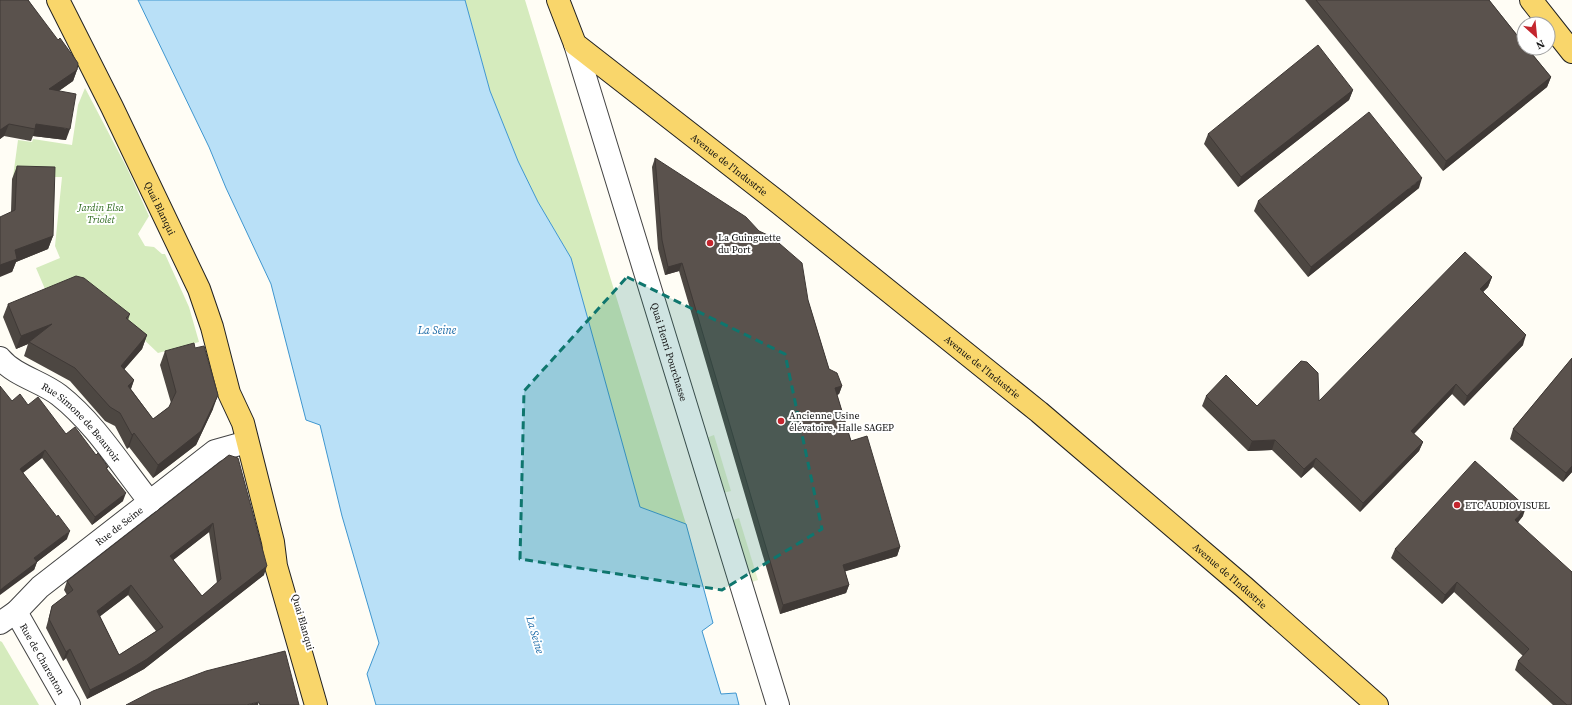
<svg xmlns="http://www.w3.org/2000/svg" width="1572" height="705" viewBox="0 0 1572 705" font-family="'Source Serif 4',serif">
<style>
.green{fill:#d5ebbd}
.pitch{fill:#e6f2cf}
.water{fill:#b9e0f7;stroke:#3f96cf}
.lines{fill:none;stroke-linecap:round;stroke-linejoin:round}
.minor-casing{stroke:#444;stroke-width:24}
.major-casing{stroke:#222;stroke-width:24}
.minor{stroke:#fff;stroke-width:22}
.major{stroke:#f9d66b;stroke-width:22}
.wall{fill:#4d4742;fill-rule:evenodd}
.shaded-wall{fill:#3f3936}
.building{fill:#5a524d;stroke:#3f3936;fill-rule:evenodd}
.marked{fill:#0f766e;fill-opacity:0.2;stroke:#0f766e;stroke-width:3;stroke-dasharray:8 5;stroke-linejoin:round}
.poi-dot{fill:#c4262e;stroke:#fff;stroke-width:1.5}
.labels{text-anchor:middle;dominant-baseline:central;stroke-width:4;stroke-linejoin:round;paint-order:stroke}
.street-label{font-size:10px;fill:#111;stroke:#fff}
.park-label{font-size:10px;font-style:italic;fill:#2f6b1f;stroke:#fff}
.poi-label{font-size:10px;fill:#111;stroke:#fff;text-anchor:start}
.water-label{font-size:11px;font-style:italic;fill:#1768a6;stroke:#fff}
</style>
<rect width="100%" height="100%" fill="#fffdf5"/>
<g class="green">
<polygon points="465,0 525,0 686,524 640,507 571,258 538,202 518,161 490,91"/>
<polygon points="85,88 127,168 149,216 138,234 145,246 154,247 162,254 165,254 189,307 199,342 158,353 77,276 45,289 36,268 60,258 55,246 62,177 13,177 18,140 32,142 33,139 72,145 78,105"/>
<polygon points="0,641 2,642 39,705 0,705"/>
</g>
<g class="pitch">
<polygon points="714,435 731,491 723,493 706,438"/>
<polygon points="739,518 758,580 749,583 731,521"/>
</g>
<polygon class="water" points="138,0 465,0 490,91 518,161 538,202 571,258 640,507 686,524 713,623 702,631 721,694 736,693 739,705 376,705 367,674 379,643 342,516 320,425 306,420 271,284 226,188 209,147"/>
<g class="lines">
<g class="minor-casing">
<g id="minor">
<path id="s1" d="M575,44L778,705"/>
<path id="s2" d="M0,358C15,376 41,381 59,395C96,424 121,466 150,502"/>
<path id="s3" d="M16,612L69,705"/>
<path id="s4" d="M0,623L16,612L40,587L215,451L247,442"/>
</g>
</g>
<g class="major-casing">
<g id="major">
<path id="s5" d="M58,0L112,107L199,289L212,327L229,393L243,423L273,542L276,566L316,705"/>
<path id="s6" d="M558,0L575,44L779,203L1039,412L1244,587L1377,705"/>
<polyline points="1531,0 1572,52"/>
</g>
</g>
<use href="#minor" class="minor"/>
<use href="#major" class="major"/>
</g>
<g class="wall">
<polygon points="0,0 29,0 29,1 77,70 73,81 59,91 66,140 33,136 31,141 4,136 0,139"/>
<polygon points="1305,0 1489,0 1551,77 1547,87 1443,171"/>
<polygon points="1353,90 1349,100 1238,187 1204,144 1208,134"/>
<polygon points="655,158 808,300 829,369 842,386 839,394 837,395 851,441 900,547 897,556 845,571 849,585 846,593 780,614 679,271 665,275 658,249 652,167"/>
<polygon points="17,166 53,236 48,249 16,262 12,272 11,212 12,179"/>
<polygon points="1419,188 1308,277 1254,211 1258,201"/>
<polygon points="1492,277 1488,287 1483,292 1523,345 1464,406 1452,394 1414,434 1423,442 1419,451 1360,512 1313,467 1301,478 1272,450 1248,451 1202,406 1206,396 1257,406 1319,401"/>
<polygon points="8,304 130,314 128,320 147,335 142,349 124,369 134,380 131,389 153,419 169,407 171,403 160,365 165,351 213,409 196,445 153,478 129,447 127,449 115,426 105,421 70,381 24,356 28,344 16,349 3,317"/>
<polygon points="1572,358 1572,472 1563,482 1510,439 1513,429"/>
<polygon points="12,401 28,405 66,434 96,455 108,467 107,469 123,501 92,525 42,458 23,473 67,539 37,562 34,570"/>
<path d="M229,455L264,575L144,669L124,680L87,699L66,658L63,661L46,628L52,606L67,595L64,590L67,581ZM209,532L217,583L202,596L173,560ZM128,595L156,631L119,655L100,616Z"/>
<polygon points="1523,516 1518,522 1572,705 1553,705 1515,670 1518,661 1523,656 1454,592 1442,604 1391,558 1395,549"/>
</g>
<g class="shaded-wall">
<polygon points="77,70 73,81 44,101 49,89"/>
<polygon points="1551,77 1547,87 1443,171 1446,161"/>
<polygon points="1353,90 1349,100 1238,187 1241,177"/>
<polygon points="9,124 4,136 0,139 0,130"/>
<polygon points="36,124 70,129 66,140 33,136"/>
<polygon points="1422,178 1419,188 1308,277 1311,267"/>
<polygon points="53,236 48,249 16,262 12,272 0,277 0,265 15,250"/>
<polygon points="682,263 679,271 665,275 668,267"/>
<polygon points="1492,277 1488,287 1476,299 1480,289"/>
<polygon points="52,324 29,342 28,344 16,349 21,336"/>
<polygon points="147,335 142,349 116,379 121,366"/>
<polygon points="1526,335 1523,345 1464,406 1467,396"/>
<polygon points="134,380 129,394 128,386"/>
<polygon points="1456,384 1452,394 1408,440 1411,431"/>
<polygon points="842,386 839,394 832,397 835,388"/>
<polygon points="218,395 213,409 196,445 153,478 158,465"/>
<polygon points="134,433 129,447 127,449 132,435"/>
<polygon points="1275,440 1272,450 1248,451 1252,441"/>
<polygon points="1423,442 1419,451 1360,512 1363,503"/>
<polygon points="45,450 42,458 17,477 20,469"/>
<polygon points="1316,458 1313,467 1301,478 1304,469"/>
<polygon points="1572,466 1572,472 1563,482 1566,473"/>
<polygon points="126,493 123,501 92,525 95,517"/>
<polygon points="1526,507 1523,516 1512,530 1515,520"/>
<polygon points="213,523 209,532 167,565 170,556"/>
<polygon points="70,531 67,539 37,562 34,570 0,595 0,590 34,558"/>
<polygon points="900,547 897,556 840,573 843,565"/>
<polygon points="267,566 264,575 144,669 124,680 87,699 90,690"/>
<polygon points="1457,582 1454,592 1442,604 1445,595"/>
<polygon points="131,585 128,595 94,621 97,611"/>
<polygon points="849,585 846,593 780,614 783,605"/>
<polygon points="70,649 66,658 63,661 66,652"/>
<polygon points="259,702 258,705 246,705"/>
</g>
<g class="building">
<polygon points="0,0 28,0 58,40 60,38 78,63 77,70 49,89 76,94 70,129 36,124 35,129 9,124 0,130"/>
<polygon points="1316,0 1489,0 1524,44 1524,48 1527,48 1551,77 1446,161"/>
<polygon points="1318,45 1353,90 1241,177 1208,134"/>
<polygon points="1369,112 1422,178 1311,267 1258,201"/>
<polygon points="655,158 746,217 759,231 772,237 802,263 808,300 829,369 837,373 842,386 835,388 851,441 867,436 900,547 843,565 849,585 783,605 682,263 668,267 662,240"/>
<polygon points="17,166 55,167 53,236 15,250 17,259 0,265 0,217 15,210"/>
<polygon points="1465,252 1492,277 1480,289 1526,335 1467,396 1456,384 1411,431 1423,442 1363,503 1316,458 1304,469 1275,440 1252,441 1206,396 1226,375 1257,406 1301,361 1307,362 1318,373 1319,401"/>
<polygon points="76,276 84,278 130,314 126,318 147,335 121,366 134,380 128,386 153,419 169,407 176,392 165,351 194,343 195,348 204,346 218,395 201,431 158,465 134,433 132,435 120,413 110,407 75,368 29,342 52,324 21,336 8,304"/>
<polygon points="1572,358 1572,466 1566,473 1513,429"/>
<polygon points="0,386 12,401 20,394 28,405 38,397 66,434 75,427 96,455 98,453 108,467 106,468 126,493 95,517 45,450 20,469 57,517 58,515 70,531 34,558 37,562 0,590"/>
<path d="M229,455L238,458L267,566L147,659L127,671L90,690L70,649L66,652L49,619L52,606L73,590L67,581ZM213,523L221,579L202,596L170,556ZM131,585L163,627L119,655L97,611Z"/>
<polygon points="1475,461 1526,507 1515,520 1572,572 1572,703 1570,705 1567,705 1518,661 1529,649 1457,582 1445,595 1395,549"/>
<polygon points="285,651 299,705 260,705 259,702 246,705 126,705 153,691 206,671"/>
</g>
<path class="marked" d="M627,277L785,354L822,529L722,590L520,559L524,391Z"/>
<g class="poi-dot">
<circle cx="710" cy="243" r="4"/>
<circle cx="781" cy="421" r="4"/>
<circle cx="1457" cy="505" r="4"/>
</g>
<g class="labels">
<g class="street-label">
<text stroke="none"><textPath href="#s6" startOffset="243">Avenue de l'Industrie</textPath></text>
<text stroke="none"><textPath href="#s5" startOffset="232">Quai Blanqui</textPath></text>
<text stroke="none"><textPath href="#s1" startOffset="322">Quai Henri Pourchasse</textPath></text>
<text stroke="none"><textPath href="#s6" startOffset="567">Avenue de l'Industrie</textPath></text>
<text stroke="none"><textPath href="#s2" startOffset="105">Rue Simone de Beauvoir</textPath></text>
<text stroke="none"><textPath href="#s4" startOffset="154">Rue de Seine</textPath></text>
<text stroke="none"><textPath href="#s6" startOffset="891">Avenue de l'Industrie</textPath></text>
<text transform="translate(303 622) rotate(74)">Quai Blanqui</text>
<text stroke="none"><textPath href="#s3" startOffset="54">Rue de Charenton</textPath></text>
</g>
<g class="park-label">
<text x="101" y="207">Jardin Elsa<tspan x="101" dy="12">Triolet</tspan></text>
</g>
<g class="poi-label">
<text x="718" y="237">La Guinguette<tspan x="718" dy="12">du Port</tspan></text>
<text x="789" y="415">Ancienne Usine<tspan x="789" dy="12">élévatoire, Halle SAGEP</tspan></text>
<text x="1465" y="505">ETC AUDIOVISUEL</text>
</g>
<g class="water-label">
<text x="437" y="330">La Seine</text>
<text transform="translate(535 635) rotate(74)">La Seine</text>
</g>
</g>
<g transform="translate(1536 36) rotate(153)"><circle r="19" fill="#ffffff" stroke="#a0a0a0"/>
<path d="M0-3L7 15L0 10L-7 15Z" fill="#c4262e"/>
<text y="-6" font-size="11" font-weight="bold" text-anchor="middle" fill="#111111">N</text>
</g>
</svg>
